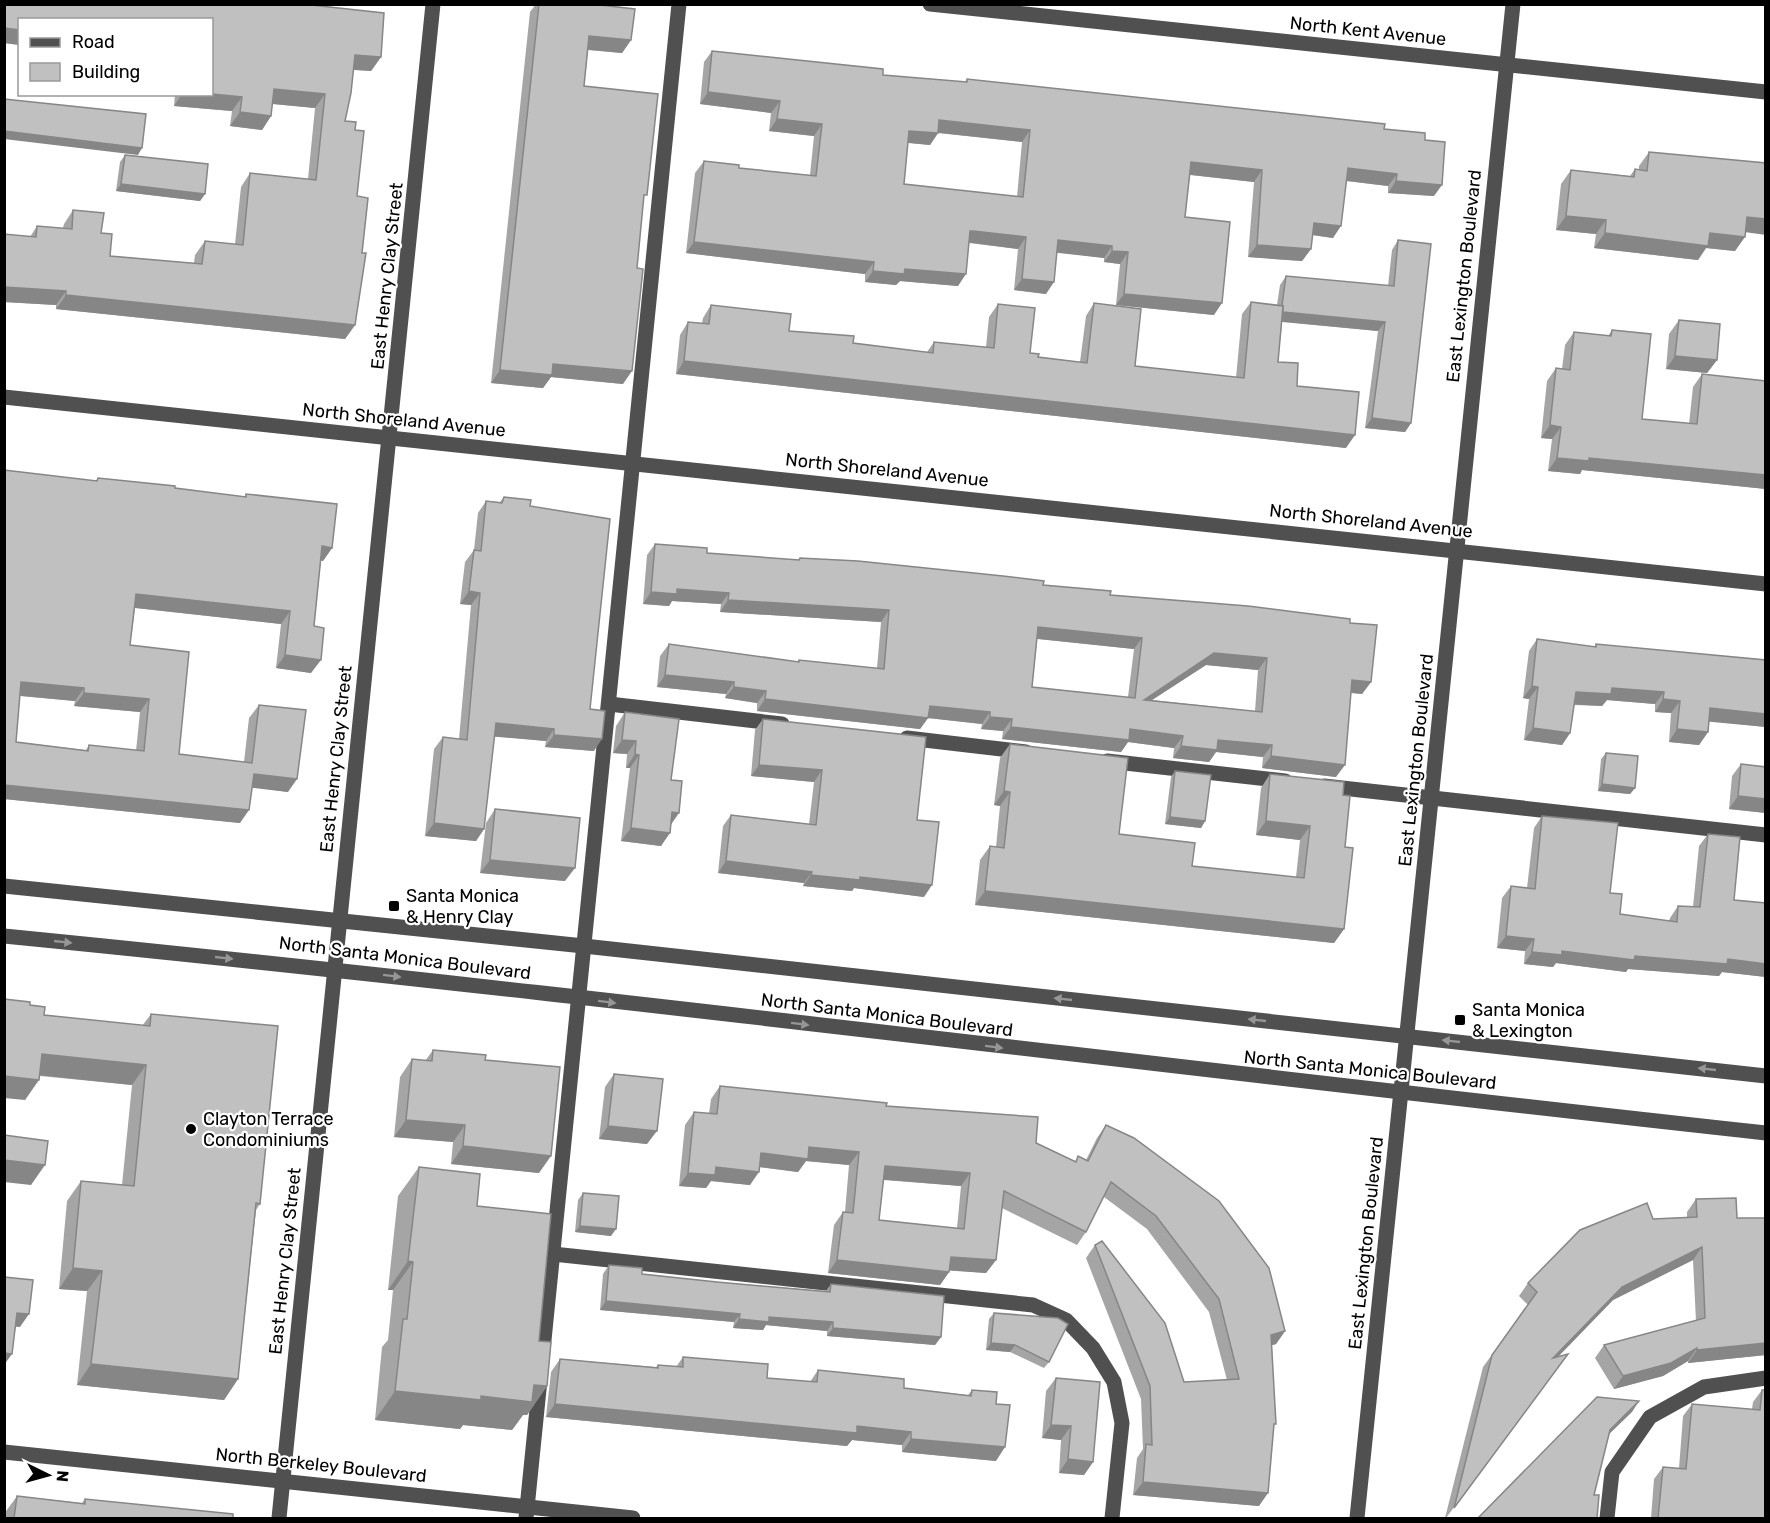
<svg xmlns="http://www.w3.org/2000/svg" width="1770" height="1523" viewBox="0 0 1770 1523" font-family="Rubik,sans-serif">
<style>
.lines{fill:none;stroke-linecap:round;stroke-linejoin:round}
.minor{stroke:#505050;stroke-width:15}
.wall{fill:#a5a5a5;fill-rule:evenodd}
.shaded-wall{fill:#868686}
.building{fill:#c0c0c0;stroke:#868686;stroke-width:1.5;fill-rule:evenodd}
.oneway{fill:#969696}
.poi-dot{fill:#000;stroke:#fff;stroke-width:2}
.labels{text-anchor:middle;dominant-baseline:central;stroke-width:4.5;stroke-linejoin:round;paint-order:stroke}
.street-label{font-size:18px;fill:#000;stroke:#fff}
.poi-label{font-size:18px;fill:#000;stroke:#fff;text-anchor:start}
</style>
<rect width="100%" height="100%" fill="#fff"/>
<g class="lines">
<g class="minor">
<polyline points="930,4 1766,92"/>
<polyline points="4,397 1766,584"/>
<polyline points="609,704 782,724"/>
<polyline points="907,738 1026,752"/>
<polyline points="1107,761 1285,781"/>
<polyline points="1324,786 1766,835"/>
<polyline points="4,886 584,946 1766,1076"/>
<path d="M4,936C592,994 1178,1069 1766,1133"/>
<polyline points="553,1254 1033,1305 1066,1320 1093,1348 1114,1382 1122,1423 1112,1518"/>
<polyline points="4,1452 633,1518"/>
<polyline points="279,1518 433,4"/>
<polyline points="526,1518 679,4"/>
<polyline points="1357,1518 1513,4"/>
<polyline points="1607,1518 1612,1472 1650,1417 1704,1387 1766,1378"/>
</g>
</g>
<g class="wall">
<polygon points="4,4 302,4 384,13 381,57 371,71 353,70 351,93 345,121 356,122 355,130 364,131 357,196 368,198 362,253 366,253 355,325 345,339 56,309 56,305 4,302 4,234 30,237 37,226 63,228 64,224 73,210 104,213 101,233 112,234 110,256 194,263 195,255 205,241 235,244 241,187 250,173 308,179 315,108 272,104 271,116 262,130 230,126 232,111 174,106 175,94 212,94 212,20 20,20 20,45 4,43"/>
<polygon points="536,4 591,4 631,40 622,53 588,50 584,86 643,201 623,384 551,377 543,388 491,383 530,12"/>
<path d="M712,51L883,75L965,82L967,79L1384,129L1425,140L1434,196L1388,193V186L1346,181L1333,238L1312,235L1311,249L1302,261L1248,257L1254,182L1190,175L1185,217L1214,315L1116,305L1120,264L1104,262V258L1057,252L1046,294L1014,290L1018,249L969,243L958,286L900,281L896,285L865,282V274L686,253L695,173L704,161L739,168L810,175L814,136L769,131L771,113L700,104L704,62ZM938,133L1022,142L1017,197L904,184L908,143L930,145Z"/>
<polygon points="1649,152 1746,232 1735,251 1706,248 1698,260 1594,248 1596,234 1556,230 1561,184 1571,170 1630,176 1635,169 1639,170 1639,166"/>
<polygon points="125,155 205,194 200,201 116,191 120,162"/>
<polygon points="1398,240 1411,423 1405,432 1365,428 1378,331 1282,322 1278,362 1346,448 676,374 680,335 688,322 702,323 703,318 711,305 789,331 853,343 927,352 934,342 986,347 989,317 998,304 1030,353 1038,357 1080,362 1086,316 1094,303 1135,366 1236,378 1242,314 1251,302 1277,305 1280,285 1286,276 1388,286 1392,250"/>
<polygon points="1679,320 1717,360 1707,373 1666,369 1669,334"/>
<polygon points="1612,330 1642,419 1689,424 1693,387 1702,374 1766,381 1766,489 1582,470 1580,474 1548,471 1552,439 1541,438 1547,381 1556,368 1562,369 1565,345 1574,332 1608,336"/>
<path d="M4,470L96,481L98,478L244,497L246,494L332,548L323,561L321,560L314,626L311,673L276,668L281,624L135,608L130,645L179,754L244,762L249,718L259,705L288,792L252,787L240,823L4,799ZM20,696L75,701L74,706L140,712L136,751L89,745L86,750L16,742Z"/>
<polygon points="504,497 530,506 590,709 594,751 545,747 546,741 494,736 484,829 476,841 425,836 434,749 443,737 459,739 471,605 460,604 465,562 474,550 478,513 486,501 500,502"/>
<path d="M655,544L707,553L798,560L800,558L1043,585L1110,595L1350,623L1371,682L1362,694L1351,693L1336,777L1262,768L1263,757L1216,752L1209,762L1173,758L1174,748L1128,742L1121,752L1002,739L1003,731L981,729L982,724L928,718L920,729L757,711V703L725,698L726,694L657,687L660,656L669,644L797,662L799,660L877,668L881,622L720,612L721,604L672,601L669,606L643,604L647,555ZM1037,639L1134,649L1128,697L1032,687ZM1206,665L1258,670L1255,711L1152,700Z"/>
<polygon points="1537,639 1594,647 1596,644 1766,727 1709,721 1708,732 1699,745 1669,742 1671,713 1655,712 1655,704 1607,700 1602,706 1574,705 1570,733 1562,745 1524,740 1529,699 1523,698 1529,651"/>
<polygon points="625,712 671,780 671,824 661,846 621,841 630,768 626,768 627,754 613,753 616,726"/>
<polygon points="763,719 917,820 924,897 854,888 852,891 803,886 804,883 718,873 723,826 731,815 809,824 814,782 751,776 755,730"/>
<polygon points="1010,744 1119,834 1192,866 1296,877 1300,840 1256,835 1261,788 1270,774 1343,795 1345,847 1344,929 1334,943 975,905 980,860 990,846 996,847 1000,806 994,805 1000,758"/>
<polygon points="1606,753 1635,788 1630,794 1598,791 1601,759"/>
<polygon points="1741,764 1766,767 1766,813 1729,809 1732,776"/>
<polygon points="1175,771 1205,821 1201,828 1165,824 1171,777"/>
<polygon points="495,809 565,881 480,873 486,823"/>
<polygon points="1542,816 1610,893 1620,914 1669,921 1670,918 1678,906 1693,907 1699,846 1708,834 1734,900 1766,903 1766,977 1722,972 1719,976 1628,969 1626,972 1556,963 1553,967 1524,964 1525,951 1497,948 1502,898 1511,886 1527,888 1534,828"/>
<polygon points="30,1005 44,1015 142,1026 151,1014 260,1204 256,1210 238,1379 224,1400 77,1385 87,1291 59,1289 67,1201 81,1181 122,1185 132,1085 40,1076 25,1100"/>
<polygon points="433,1050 485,1060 539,1173 451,1164 453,1142 394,1137 400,1077 412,1059 425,1061"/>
<polygon points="614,1074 647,1144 599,1139 605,1087"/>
<path d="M720,1086L886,1106L1036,1143L1075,1162L1078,1156L1086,1160L1097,1138L1106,1125L1285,1331L1276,1344L1272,1345L1274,1428L1259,1506L1133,1495L1137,1458L1143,1449L1141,1399L1086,1258L1095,1245L1184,1382L1227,1380L1209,1312L1147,1229L1104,1197L1086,1232L1077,1245L1002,1208L996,1260L986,1273L949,1270V1272L940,1285L828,1273L834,1225L843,1212H845L849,1165L806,1161L798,1172L759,1167L750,1185L711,1181L706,1188L679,1186L685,1125L694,1112L709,1114L711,1099ZM883,1180L961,1186L957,1228L879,1220Z"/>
<polygon points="419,1167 477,1206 539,1341 547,1386 527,1415 523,1415 512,1430 463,1425 460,1429 375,1420 382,1347 388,1340 393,1290 388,1290 398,1196"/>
<polygon points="583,1193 611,1236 575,1232 578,1200"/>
<polygon points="1696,1199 1737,1218 1766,1218 1766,1355 1688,1363 1688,1361 1663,1376 1614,1389 1595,1358 1604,1345 1696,1321 1693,1260 1613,1300 1558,1357 1568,1354 1446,1518 1445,1518 1483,1367 1528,1305 1519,1296 1528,1283 1653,1219 1687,1217 1687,1212"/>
<polygon points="609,1265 642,1274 717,1282 826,1291 831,1284 941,1337 935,1345 827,1336 827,1331 766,1325 763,1330 733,1328 734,1322 600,1310 603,1274"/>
<polygon points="994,1313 1049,1362 1044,1368 1010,1352 986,1350 989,1319"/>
<polygon points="683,1357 767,1378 810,1382 818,1370 904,1388 968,1395 972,1390 996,1404 996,1461 902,1452 902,1445 852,1440 847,1446 546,1417 551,1372 560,1359 656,1367 658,1365 676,1367"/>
<polygon points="1056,1378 1093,1462 1084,1475 1059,1473 1061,1440 1042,1438 1046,1391"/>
<polygon points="1762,1390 1766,1518 1651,1518 1654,1479 1663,1467 1679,1468 1683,1416 1692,1404 1752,1409 1753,1402"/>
<polygon points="17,1496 82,1503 85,1499 233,1518 4,1518 4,1514"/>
</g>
<g class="shaded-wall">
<polygon points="4,28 20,30 20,45 4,43"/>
<polygon points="589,36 631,40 622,53 580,49"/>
<polygon points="355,55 381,57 371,71 345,69"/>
<polygon points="274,89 325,94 315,108 264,103"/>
<polygon points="708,92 780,101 771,113 700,104"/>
<polygon points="182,94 212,94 242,97 232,111 174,106"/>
<polygon points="240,112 271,116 262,130 230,126"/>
<polygon points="777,119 822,124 814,136 769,131"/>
<polygon points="939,120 1030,130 1022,142 931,132"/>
<polygon points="4,131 142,148 138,155 4,139"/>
<polygon points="909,131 938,133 930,145 901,142"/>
<polygon points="1191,162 1262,170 1254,182 1183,174"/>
<polygon points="1348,168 1397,174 1388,186 1340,180"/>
<polygon points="1396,181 1442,185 1434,196 1388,193"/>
<polygon points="121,184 205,194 200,201 116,191"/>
<polygon points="1566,216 1606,220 1596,234 1556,230"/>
<polygon points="1747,217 1766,219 1766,235 1737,231"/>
<polygon points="1314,223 1341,226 1333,238 1306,234"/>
<polygon points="970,231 1026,237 1018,249 965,242"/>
<polygon points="1605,233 1710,233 1745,237 1735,251 1706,248 1698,260 1594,248"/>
<polygon points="1058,240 1112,246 1104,258 1050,252"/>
<polygon points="694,242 874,262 865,274 686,253"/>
<polygon points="1257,245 1311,249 1302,261 1248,257"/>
<polygon points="1112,251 1128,252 1120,264 1104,262"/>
<polygon points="905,269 966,274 958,286 900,281 896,285 865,282 873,271"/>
<polygon points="1022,279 1054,282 1046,294 1014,290"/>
<polygon points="4,287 66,291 56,305 4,302"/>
<polygon points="1124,294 1222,303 1214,315 1116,305"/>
<polygon points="66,295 355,325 345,339 56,309"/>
<polygon points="1282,312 1385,322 1378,331 1275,321"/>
<polygon points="1675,356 1717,360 1707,373 1666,369"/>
<polygon points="684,361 1355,435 1346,448 676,374"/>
<polygon points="553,364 632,371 623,384 551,377 543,388 491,383 500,370"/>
<polygon points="1372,418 1411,423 1405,432 1365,428"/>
<polygon points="1550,425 1561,427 1552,439 1541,438"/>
<polygon points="1557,458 1589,458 1766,475 1766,489 1582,470 1580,474 1548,471"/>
<polygon points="322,546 332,548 323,561 313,559"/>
<polygon points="677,589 729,593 721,604 672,601 669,606 643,604 651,592"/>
<polygon points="469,591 480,593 471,605 460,604"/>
<polygon points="136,594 290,611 281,624 127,607"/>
<polygon points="728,600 889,610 881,622 720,612"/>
<polygon points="1038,627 1142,638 1134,649 1030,638"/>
<polygon points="1214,653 1267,658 1258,670 1206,665 1135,711 1144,700"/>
<polygon points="285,655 321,660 311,673 276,668"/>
<polygon points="665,675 734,682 726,694 657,687"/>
<polygon points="1352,680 1371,682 1362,694 1344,692"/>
<polygon points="21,682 84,688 75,701 12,695"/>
<polygon points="1532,686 1538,687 1529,699 1523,698"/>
<polygon points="734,687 766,691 757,703 725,698"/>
<polygon points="1612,688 1664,692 1655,704 1607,700 1602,706 1567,704 1576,692"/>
<polygon points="84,693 149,699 140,712 74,706"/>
<polygon points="765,699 930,706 990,712 982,724 928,718 920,729 757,711"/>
<polygon points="1663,699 1680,701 1671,713 1655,712"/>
<polygon points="1710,708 1766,714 1766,727 1702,721"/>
<polygon points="990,717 1012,719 1003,731 981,729"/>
<polygon points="496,723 554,729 546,741 487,736"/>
<polygon points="1011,727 1130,729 1183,736 1174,748 1128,742 1121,752 1002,739"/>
<polygon points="1533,728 1570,733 1562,745 1524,740"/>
<polygon points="1677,729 1708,732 1699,745 1669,742"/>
<polygon points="554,735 602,739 594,751 545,747"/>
<polygon points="622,740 636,741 627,754 613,753"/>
<polygon points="1218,740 1272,745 1263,757 1216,752 1209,762 1173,758 1181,746"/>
<polygon points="635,754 639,755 630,768 626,768"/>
<polygon points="1271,756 1345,765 1336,777 1262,768"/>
<polygon points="759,765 822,770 814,782 751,776"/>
<polygon points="254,774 297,779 288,792 245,787"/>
<polygon points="1602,784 1635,788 1630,794 1598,791"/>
<polygon points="4,785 249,810 240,823 4,799"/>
<polygon points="1004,791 1010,792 1000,806 994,805"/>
<polygon points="1738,796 1766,799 1766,813 1729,809"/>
<polygon points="672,812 679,813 670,826"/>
<polygon points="1170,817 1205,821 1201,828 1165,824"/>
<polygon points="1266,821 1310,826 1300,840 1256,835"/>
<polygon points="434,823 484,829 476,841 425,836"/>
<polygon points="631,828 670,833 661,846 621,841"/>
<polygon points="490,860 575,868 565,881 480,873"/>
<polygon points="726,861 812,872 804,883 718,873"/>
<polygon points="811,875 860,877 932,885 924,897 854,888 852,891 803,886"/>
<polygon points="985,891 1344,929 1334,943 975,905"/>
<polygon points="1506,936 1534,939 1525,951 1497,948"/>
<polygon points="1562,951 1635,956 1728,959 1766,964 1766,977 1722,972 1719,976 1628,969 1626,972 1556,963 1553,967 1524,964 1532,952"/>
<polygon points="42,1054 146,1065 132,1085 28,1074"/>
<polygon points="4,1076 39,1080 25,1100 4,1098"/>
<polygon points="406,1120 465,1125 453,1142 394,1137"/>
<polygon points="608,1126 657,1131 647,1144 599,1139"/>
<polygon points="463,1146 551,1156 539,1173 451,1164"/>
<polygon points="809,1147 859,1152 849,1165 806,1161 798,1172 752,1166 761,1153"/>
<polygon points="4,1160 45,1165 31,1185 4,1182"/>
<polygon points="885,1166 970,1173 961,1186 876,1179"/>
<polygon points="716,1167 759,1172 750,1185 711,1181 706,1188 679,1186 688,1173"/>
<polygon points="580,1226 616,1229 611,1236 575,1232"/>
<polygon points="1702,1247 1693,1260 1613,1300 1544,1371 1553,1358 1622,1287"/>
<polygon points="951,1257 996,1260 986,1273 941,1270"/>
<polygon points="837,1260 949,1272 940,1285 828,1273"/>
<polygon points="408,1261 413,1262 393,1290 388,1290"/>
<polygon points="73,1268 102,1271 87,1291 59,1289"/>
<polygon points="606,1301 740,1314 734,1322 600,1310"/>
<polygon points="17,1313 29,1314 20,1327 8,1326"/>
<polygon points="769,1317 833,1322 827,1331 766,1325 763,1330 733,1328 739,1319"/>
<polygon points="833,1328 941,1337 935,1345 827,1336"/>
<polygon points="1285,1331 1276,1344 1262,1348 1271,1335"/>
<polygon points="991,1343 1015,1345 1010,1352 986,1350"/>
<polygon points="1766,1343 1766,1355 1688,1363 1697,1350"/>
<polygon points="1697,1348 1688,1361 1663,1376 1614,1389 1623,1376"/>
<polygon points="4,1353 12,1354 4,1365"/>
<polygon points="91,1364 238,1379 224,1400 77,1385"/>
<polygon points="534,1385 547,1386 527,1415 523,1415 512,1430 463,1425 460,1429 375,1420 395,1391 481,1396"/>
<polygon points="1639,1401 1632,1412 1602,1441 1610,1430"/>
<polygon points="555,1404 857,1426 911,1432 902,1445 852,1440 847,1446 546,1417"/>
<polygon points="1051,1425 1071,1426 1061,1440 1042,1438"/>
<polygon points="911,1439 1005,1447 996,1461 902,1452"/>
<polygon points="1068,1459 1093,1462 1084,1475 1059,1473"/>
<polygon points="1143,1482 1268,1493 1259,1506 1133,1495"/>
</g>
<g class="building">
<polygon points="4,4 302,4 384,13 381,57 355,55 351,93 345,121 356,122 355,130 364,131 357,196 368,198 362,253 366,253 355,325 66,295 66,291 4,287 4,234 36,237 37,226 72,229 73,210 104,213 101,233 112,234 110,256 202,264 205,241 243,245 250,173 316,180 325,94 274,89 271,116 240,112 242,97 212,94 212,20 20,20 20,30 4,28"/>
<polygon points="539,4 591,4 635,9 631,40 589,36 584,86 658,94 647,195 644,195 637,268 643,269 632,371 553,364 552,375 500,370"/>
<path d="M712,51L883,69V75L967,82V79L1385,124L1384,129L1425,133V140L1445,142L1442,185L1396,181L1397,174L1348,168L1341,226L1314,223L1311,249L1257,245L1262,170L1191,162L1185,217L1230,222L1222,303L1124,294L1128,252L1112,251V246L1058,240L1054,282L1022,279L1026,237L973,231H970L966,274L905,269L904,274L873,271L874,262L694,242L704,161L739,165V168L816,176L822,124L777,119L780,101L708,92ZM939,120L1030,130L1023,197L904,184L909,131L938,133Z"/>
<polygon points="4,99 146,114 142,148 4,131"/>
<polygon points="1649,152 1766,163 1766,219 1747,217 1745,237 1710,233 1708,246 1605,233 1606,220 1566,216 1571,170 1634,177 1635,169 1647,171"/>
<polygon points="125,155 208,164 205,194 121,184"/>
<polygon points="1398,240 1431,244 1411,423 1372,418 1385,322 1283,312 1283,306 1282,305 1286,276 1394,286"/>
<polygon points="1251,302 1283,306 1278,362 1298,363 1297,386 1359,392 1355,435 684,361 688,322 709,324 711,305 791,314 789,331 854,336 853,343 933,353 934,342 994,348 998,304 1035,308 1030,353 1039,354 1038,357 1087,363 1094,303 1141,309 1135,366 1244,378"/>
<polygon points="1679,320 1720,324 1717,360 1675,356"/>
<polygon points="1612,330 1651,334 1642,419 1697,424 1702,374 1766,381 1766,475 1589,458 1589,461 1557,458 1561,427 1550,425 1556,368 1570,370 1574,332 1611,336"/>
<path d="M4,470L97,481L98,478L175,486V488L246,497V494L337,504L332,548L322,546L314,626L324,628L321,660L285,655L290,611L136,594L130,645L189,652L179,754L252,763L259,705L306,710L297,779L254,774L249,810L4,785ZM21,682L84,688V693L149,699L144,751L89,745L88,751L16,742Z"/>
<polygon points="504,497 531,500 530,506 610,519 590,709 605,711 602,739 554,735 554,729 496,723 484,829 434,823 443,737 467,740 480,593 469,591 474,550 481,551 486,501 502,503"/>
<path d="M655,544L707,548V553L799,560L800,558L858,561L1003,576L1044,581L1043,585L1111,591L1110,595L1248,606L1350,619V623L1377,625L1371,682L1352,680L1345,765L1271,756L1272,745L1218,740L1217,750L1181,746L1183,736L1130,729L1129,740L1011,727L1012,719L990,717V712L930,706L928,718L765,699L766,691L734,687V682L665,675L669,644L799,662V660L884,669L889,610L728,600L729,593L677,589V594L651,592ZM1038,627L1142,638L1135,698L1032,687ZM1214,653L1267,658L1262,712L1144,700Z"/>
<polygon points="1537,639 1596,647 1596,644 1766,660 1766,714 1710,708 1708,732 1677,729 1680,701 1663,699 1664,692 1612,688 1611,694 1576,692 1570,733 1533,728 1538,687 1532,686"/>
<polygon points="625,712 679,719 671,780 682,781 679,813 672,812 670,833 631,828 639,755 635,754 636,741 622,740"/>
<polygon points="763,719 926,737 917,820 939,822 932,885 860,877 860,880 811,875 812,872 726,861 731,815 816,825 822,770 759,765"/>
<polygon points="1010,744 1128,758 1119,834 1195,843 1192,866 1304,878 1310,826 1266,821 1270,774 1344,782 1343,795 1350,796 1345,847 1353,848 1344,929 985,891 990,846 1004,848 1010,792 1004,791"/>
<polygon points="1606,753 1638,756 1635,788 1602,784"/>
<polygon points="1741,764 1766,767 1766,799 1738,796"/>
<polygon points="1175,771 1211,775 1205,821 1170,817"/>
<polygon points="495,809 580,818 575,868 490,860"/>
<polygon points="1542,816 1618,823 1610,893 1622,894 1620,914 1677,922 1678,906 1700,907 1708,834 1740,837 1734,900 1766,903 1766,964 1728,959 1727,964 1635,956 1634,960 1562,951 1562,955 1532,952 1534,939 1506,936 1511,886 1535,889"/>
<polygon points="4,999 30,1002 30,1005 45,1007 44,1015 150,1026 151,1014 278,1026 260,1204 256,1203 238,1379 91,1364 102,1271 73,1268 81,1181 134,1186 146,1065 42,1054 39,1080 4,1076"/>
<polygon points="433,1050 486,1055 485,1060 560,1067 551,1156 463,1146 465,1125 406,1120 412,1059 432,1061"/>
<polygon points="614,1074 663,1079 657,1131 608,1126"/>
<path d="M720,1086L887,1103L886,1106L1038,1117L1036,1143L1076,1162L1078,1156L1088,1161L1106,1125L1134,1138L1219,1201L1269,1268L1285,1331L1271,1335L1276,1424H1274L1268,1493L1143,1482L1146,1444L1152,1445L1150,1386L1095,1245L1102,1241L1165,1323L1184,1382L1239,1379L1219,1299L1156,1216L1111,1182L1086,1232L1004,1191L996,1260L951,1257L949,1272L837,1260L843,1212L853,1213L859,1152L809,1147L808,1159L761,1153L759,1172L716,1167L715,1175L688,1173L694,1112L717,1114ZM885,1166L970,1173L964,1229L879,1220Z"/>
<polygon points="4,1135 48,1141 45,1165 4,1160"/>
<polygon points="419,1167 480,1174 477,1206 551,1214 539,1341 551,1342 547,1386 534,1385 532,1402 481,1396 481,1400 395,1391 403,1319 407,1319 413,1262 408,1261"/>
<polygon points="583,1193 619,1196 616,1229 580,1226"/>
<polygon points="1736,1198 1737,1218 1766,1218 1766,1343 1697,1350 1697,1348 1671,1363 1623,1376 1604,1345 1705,1318 1702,1247 1622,1287 1553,1358 1568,1354 1454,1508 1492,1355 1537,1292 1528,1283 1580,1230 1647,1203 1653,1219 1697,1217 1696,1199"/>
<polygon points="609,1265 642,1268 642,1274 717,1282 830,1292 831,1284 944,1296 941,1337 833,1328 833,1322 769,1317 769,1322 739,1319 740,1314 606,1301"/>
<polygon points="4,1277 33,1280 29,1314 17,1313 12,1354 4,1353"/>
<polygon points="994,1313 1058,1318 1068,1324 1049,1362 1015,1345 991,1343"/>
<polygon points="683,1357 768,1364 767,1378 817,1382 818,1370 904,1379 904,1388 971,1396 972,1390 997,1392 996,1404 1010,1405 1005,1447 911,1439 911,1432 857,1426 857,1433 555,1404 560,1359 658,1368 658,1365 683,1367"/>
<polygon points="1056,1378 1100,1382 1093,1462 1068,1459 1071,1426 1051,1425"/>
<polygon points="1762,1390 1766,1390 1766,1518 1658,1518 1663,1467 1686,1469 1692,1404 1760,1410"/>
<polygon points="1597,1397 1639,1401 1610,1430 1594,1495 1599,1495 1597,1518 1478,1518"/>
<polygon points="17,1496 85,1504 85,1499 233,1514 233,1518 14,1518"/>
</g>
<defs><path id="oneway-solid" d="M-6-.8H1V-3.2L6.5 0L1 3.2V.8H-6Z" transform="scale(1.5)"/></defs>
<g class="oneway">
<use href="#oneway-solid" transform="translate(63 942) rotate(6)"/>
<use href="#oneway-solid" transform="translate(224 958) rotate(6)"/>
<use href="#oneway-solid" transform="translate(392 976) rotate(7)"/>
<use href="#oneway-solid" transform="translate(1063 999) rotate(-174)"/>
<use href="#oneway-solid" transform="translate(607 1002) rotate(7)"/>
<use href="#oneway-solid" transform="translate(1257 1020) rotate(-174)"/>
<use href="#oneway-solid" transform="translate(800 1024) rotate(7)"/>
<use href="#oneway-solid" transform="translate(1451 1041) rotate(-174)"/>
<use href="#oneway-solid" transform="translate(994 1047) rotate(7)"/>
<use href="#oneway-solid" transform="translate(1707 1069) rotate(-174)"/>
</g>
<g class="poi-dot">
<rect x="388" y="900" width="12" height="12" rx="3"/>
<rect x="1454" y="1014" width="12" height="12" rx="3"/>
<circle cx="191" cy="1129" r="6"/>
</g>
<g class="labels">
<g class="street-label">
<text transform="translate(1368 31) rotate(6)">North Kent Avenue</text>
<text transform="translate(387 276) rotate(-84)">East Henry Clay Street</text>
<text transform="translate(1464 276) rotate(-84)">East Lexington Boulevard</text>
<text transform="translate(404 420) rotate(6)">North Shoreland Avenue</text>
<text transform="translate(887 470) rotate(6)">North Shoreland Avenue</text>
<text transform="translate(1371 521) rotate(6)">North Shoreland Avenue</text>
<text transform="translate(336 759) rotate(-84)">East Henry Clay Street</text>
<text transform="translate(1416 760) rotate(-84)">East Lexington Boulevard</text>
<text transform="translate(405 958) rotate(7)">North Santa Monica Boulevard</text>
<text transform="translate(887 1015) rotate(7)">North Santa Monica Boulevard</text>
<text transform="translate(1370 1070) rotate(6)">North Santa Monica Boulevard</text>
<text transform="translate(1366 1243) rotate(-84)">East Lexington Boulevard</text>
<text transform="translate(285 1261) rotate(-84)">East Henry Clay Street</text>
<text transform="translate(321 1465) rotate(6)">North Berkeley Boulevard</text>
</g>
<g class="poi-label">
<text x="406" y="896">Santa Monica<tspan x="406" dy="21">&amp; Henry Clay</tspan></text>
<text x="1472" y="1010">Santa Monica<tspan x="1472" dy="21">&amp; Lexington</tspan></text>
<text x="203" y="1119">Clayton Terrace<tspan x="203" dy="21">Condominiums</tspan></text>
</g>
</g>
<rect width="1770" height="1523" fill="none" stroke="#000000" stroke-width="12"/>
<rect x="18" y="18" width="195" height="78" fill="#ffffff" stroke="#999999" stroke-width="1.5"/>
<rect x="30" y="38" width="30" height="9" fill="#505050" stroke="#999999" stroke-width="1.5"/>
<text x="72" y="48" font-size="18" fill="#000000">Road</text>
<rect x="30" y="63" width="30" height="18" fill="#c0c0c0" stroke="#999999" stroke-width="1.5"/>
<text x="72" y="78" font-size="18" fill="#000000">Building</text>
<g transform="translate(48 1475) rotate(95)" stroke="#ffffff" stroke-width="4.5" paint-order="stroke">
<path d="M0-4.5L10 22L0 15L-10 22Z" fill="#000000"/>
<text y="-9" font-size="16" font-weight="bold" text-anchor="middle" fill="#000000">N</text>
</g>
</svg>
